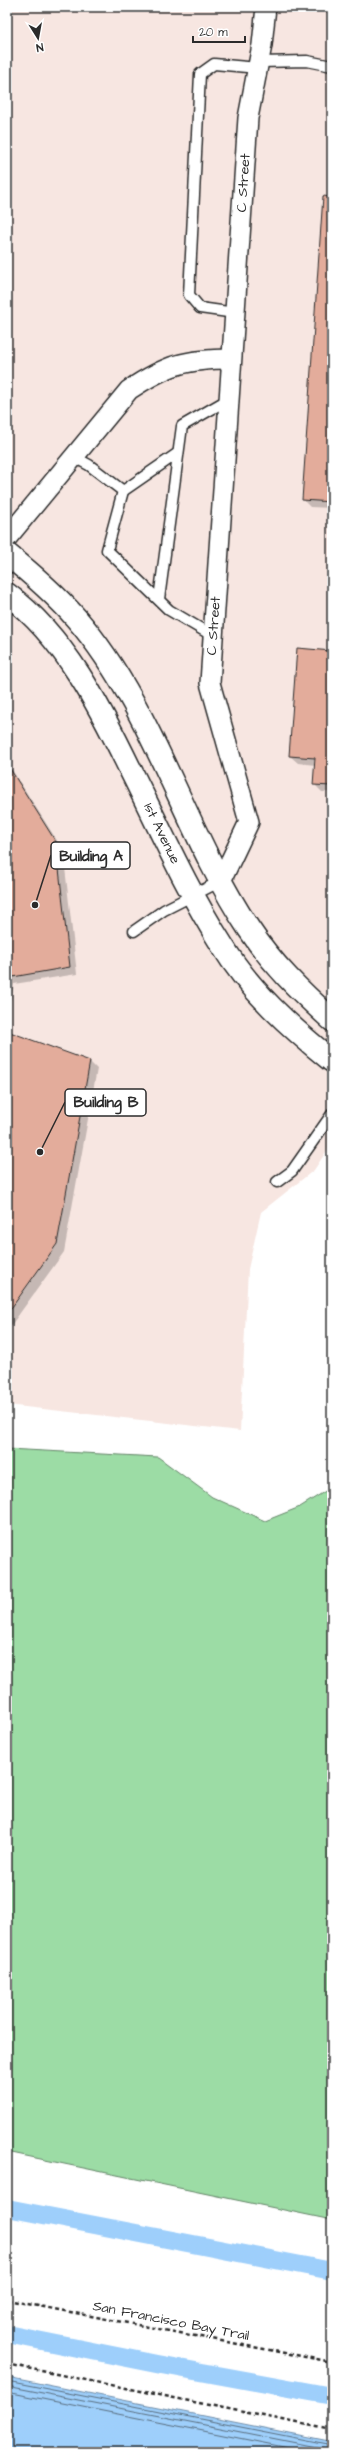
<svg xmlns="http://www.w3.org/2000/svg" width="339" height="2459" viewBox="0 0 339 2459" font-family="'Architects Daughter',sans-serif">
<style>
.built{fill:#f7e6e1}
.green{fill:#9cdca5;stroke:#648468}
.water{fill:#9ecffb;stroke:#708da8}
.shadow{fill:#0003}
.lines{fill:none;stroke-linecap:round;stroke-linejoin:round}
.shore{stroke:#596d7e;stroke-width:1}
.canal{stroke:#9ecffb;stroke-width:18}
.building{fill:#e3ac9b;stroke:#2b2b2b}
.lane-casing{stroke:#2b2b2b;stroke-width:13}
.street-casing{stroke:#2b2b2b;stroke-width:22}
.secondary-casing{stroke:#2b2b2b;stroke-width:25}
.path{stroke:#2b2b2b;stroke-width:2.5;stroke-dasharray:4 3;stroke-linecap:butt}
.lane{stroke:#fff;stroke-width:10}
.street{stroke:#fff;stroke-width:19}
.secondary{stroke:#fff;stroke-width:22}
.labels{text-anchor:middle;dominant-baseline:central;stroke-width:3.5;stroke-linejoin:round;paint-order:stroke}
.street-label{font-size:14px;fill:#2b2b2b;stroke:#fff}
.leader{fill:none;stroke:#2b2b2b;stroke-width:1.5}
.callout-dot{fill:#2b2b2b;stroke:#fff;stroke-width:1.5}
.callout{fill:#fff;stroke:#2b2b2b;stroke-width:1.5}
.callout-label{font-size:15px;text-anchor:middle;font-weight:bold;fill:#2b2b2b}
</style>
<rect width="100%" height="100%" fill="#fff"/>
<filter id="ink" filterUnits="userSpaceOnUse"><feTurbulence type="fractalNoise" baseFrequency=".025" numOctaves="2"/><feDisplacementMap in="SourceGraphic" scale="8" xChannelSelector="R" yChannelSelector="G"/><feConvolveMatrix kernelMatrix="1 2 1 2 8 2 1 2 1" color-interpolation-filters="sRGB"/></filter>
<g filter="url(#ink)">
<polygon class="built" points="7,7 332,7 332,1143 314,1170 261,1212 248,1269 240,1431 7,1405"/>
<polygon class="green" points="7,1449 158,1457 212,1497 265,1521 300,1507 332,1487 332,2220 7,2152"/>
<polygon class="water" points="7,2377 329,2441 332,2442 332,2452 7,2452"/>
<g class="shadow">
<polygon points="332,198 332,508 310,507 303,500"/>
<polygon points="332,652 332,792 322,792 314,784 315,765 298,763 290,756"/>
<polygon points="7,762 63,850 77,974 14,984 11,1000 7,999"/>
<polygon points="7,1032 90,1062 97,1069 64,1252 7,1331"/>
</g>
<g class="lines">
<g class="shore">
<polyline points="7,2381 332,2445"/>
<polyline points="7,2386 332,2450"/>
<polyline points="7,2392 309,2452"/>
</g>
<g class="canal">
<polyline points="7,2208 332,2271"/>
<polyline points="7,2334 157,2364 332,2396"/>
</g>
</g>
<g class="building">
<polygon points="323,196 332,197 332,502 302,500"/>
<polygon points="297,648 332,651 332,786 313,785 315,758 289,756"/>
<polygon points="7,764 56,842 70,967 7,978"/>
<polygon points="7,1031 90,1061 57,1244 7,1314"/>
</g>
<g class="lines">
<g class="lane-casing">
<g id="lane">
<polyline points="259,62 307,61 332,66"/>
<polyline points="235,313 200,308 189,295 200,74 214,64 258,68"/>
<polyline points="74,457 89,465 123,491 107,550 169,610 213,636"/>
<polyline points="123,491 178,453"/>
<polyline points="159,599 182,426 229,399"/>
<polyline points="134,931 164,910 221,881"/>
<polyline points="277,1182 292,1171 332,1114"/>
</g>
</g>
<g class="street-casing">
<g id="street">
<path d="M7,538L129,390C166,365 186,359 231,359"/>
<path id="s1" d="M221,881L249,822L210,683L248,118L262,45L266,7"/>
</g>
</g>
<g class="secondary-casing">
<g id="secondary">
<path d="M7,554C32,574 55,594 76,618C154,708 183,830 249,929C272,964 301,992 332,1020"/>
<path id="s2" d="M7,594C65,637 100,707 131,771C160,829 187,890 222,945C249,990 291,1028 332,1061"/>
</g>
</g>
<g class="path">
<polyline points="7,2300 332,2362"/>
<polyline points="7,2364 332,2430"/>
</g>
<use href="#lane" class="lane"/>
<use href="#street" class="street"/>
<use href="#secondary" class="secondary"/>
</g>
</g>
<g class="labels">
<g class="street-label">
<text stroke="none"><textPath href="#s1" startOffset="711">C Street</textPath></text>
<text stroke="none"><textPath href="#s1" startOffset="267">C Street</textPath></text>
<text stroke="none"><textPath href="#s2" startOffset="288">1st Avenue</textPath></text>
<text transform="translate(171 2321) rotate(11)">San Francisco Bay Trail</text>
</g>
</g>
<path class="leader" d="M35 905L51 855M40 1152L65 1102"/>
<g class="callout-dot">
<circle cx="35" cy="905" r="4"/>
<circle cx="40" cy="1152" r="4"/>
</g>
<g class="callout">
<rect x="51" y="842" width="79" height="27" rx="4"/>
<rect x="65" y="1089" width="81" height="27" rx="4"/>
</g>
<g class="callout-label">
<text x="91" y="861">Building A</text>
<text x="106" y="1107">Building B</text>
</g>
<rect width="339" height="2459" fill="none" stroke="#fff" stroke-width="24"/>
<rect x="12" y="12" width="315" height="2435" fill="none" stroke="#2b2b2b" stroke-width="1.5" filter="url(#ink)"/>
<g transform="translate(38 38) rotate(169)" stroke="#ffffff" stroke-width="3" paint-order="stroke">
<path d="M0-3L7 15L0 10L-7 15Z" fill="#2b2b2b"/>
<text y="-6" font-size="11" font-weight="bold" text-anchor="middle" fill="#2b2b2b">N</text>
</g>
<path d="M193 36v6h52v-6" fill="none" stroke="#2b2b2b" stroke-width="2"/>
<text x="199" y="36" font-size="12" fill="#2b2b2b" stroke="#ffffff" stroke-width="3" paint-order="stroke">20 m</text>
</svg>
